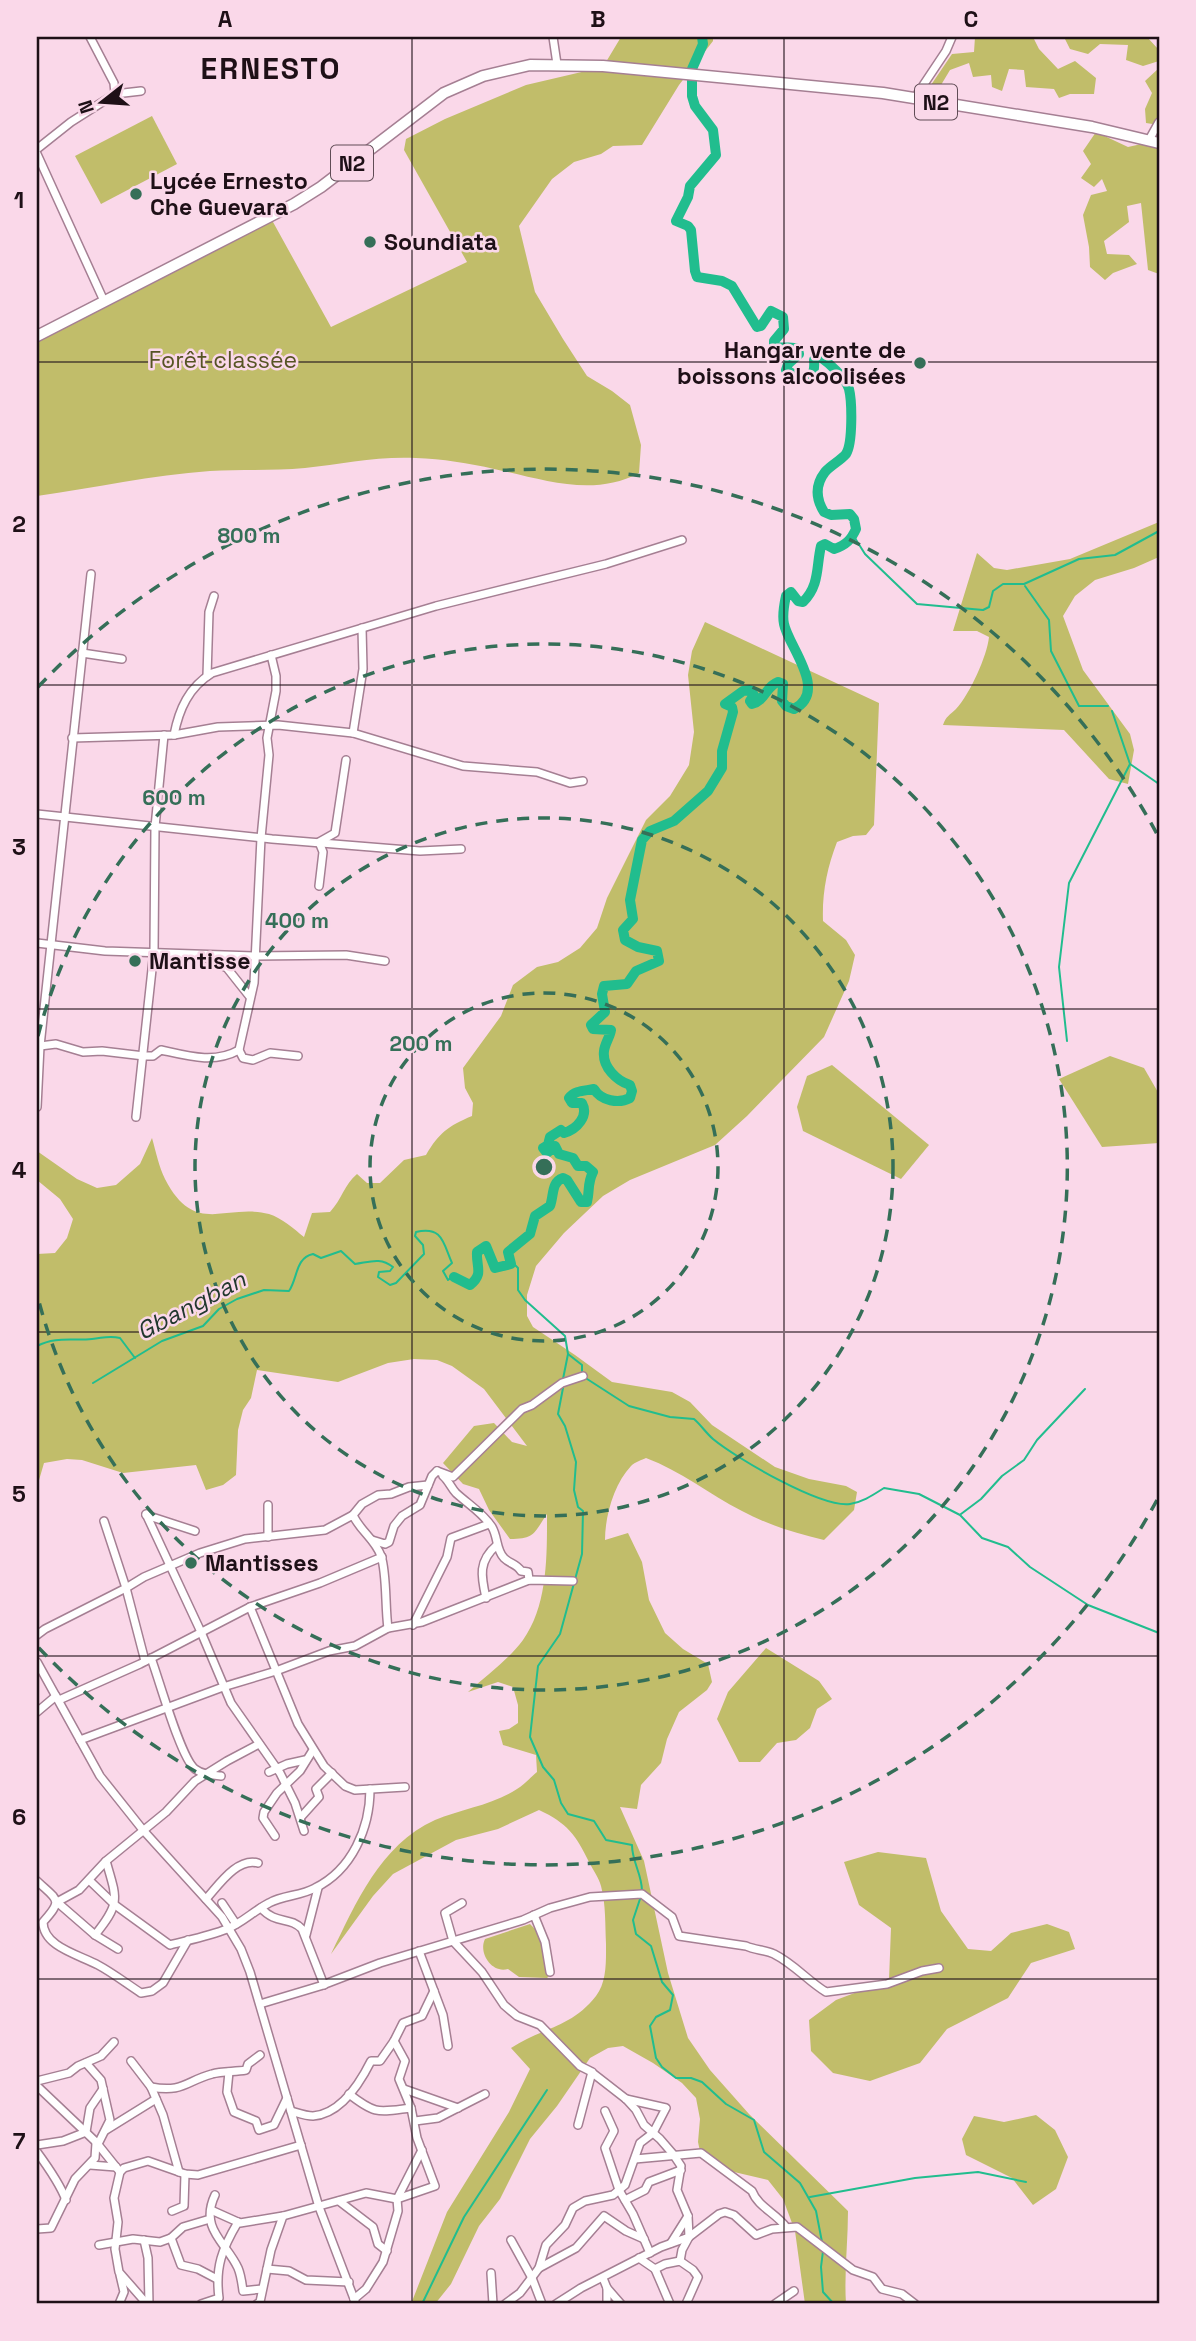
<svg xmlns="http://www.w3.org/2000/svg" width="1196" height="2341" viewBox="0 0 1196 2341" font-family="'Space Grotesk',sans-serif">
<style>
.green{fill:#c1bd6a}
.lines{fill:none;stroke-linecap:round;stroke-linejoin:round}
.stream{stroke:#21bd8e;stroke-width:2}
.river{stroke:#21bd8e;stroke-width:10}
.minor-casing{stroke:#a57f93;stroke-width:10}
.highway-casing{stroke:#a57f93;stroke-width:13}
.minor{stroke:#fff;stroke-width:7}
.highway{stroke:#fff;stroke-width:10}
.grid{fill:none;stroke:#1e1017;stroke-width:2;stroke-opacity:0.55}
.ring{fill:none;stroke:#356f58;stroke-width:3.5;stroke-dasharray:12 9}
.poi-dot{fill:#356f58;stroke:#fad8e9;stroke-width:2.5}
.labels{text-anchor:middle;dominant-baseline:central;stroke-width:5;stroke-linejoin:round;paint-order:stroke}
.shield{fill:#fad8e9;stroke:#604c56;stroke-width:2}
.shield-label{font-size:21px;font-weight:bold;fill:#1e1017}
.poi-label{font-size:23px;font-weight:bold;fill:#1e1017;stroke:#fad8e9;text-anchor:start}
.park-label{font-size:23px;fill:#565423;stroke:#fad8e9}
.water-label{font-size:24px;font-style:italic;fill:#21382e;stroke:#fad8e9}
.district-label{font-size:30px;font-weight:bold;letter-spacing:2px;fill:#1e1017;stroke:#fad8e9}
.centre{fill:#356f58;stroke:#fad8e9;stroke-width:3.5}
.ring-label{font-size:21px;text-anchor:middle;font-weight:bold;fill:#356f58;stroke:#fad8e9;stroke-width:5;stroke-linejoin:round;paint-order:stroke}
.neatline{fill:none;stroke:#1e1017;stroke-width:2.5}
.grid-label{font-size:23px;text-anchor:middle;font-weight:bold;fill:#1e1017}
</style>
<rect width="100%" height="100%" fill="#fad8e9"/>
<g class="green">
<path d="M621,37H713V41L679,85L642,145L613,146L601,154L574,162L552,179L519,226L535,292L563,339L587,376L612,391L630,405L641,445L639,473C592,498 542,479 494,469C469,463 442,459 416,458C378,456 342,464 305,468C274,471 241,469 210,471C152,475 94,488 37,496V331L250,224L273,222L331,327L467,262L404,150L406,139L445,119L526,85L603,67Z"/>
<polygon points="975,37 1033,37 1039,49 1058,69 1075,61 1096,78 1094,94 1070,94 1059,98 1054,89 1026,87 1024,70 1009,69 1002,91 992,87 991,75 973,77 969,63 950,70 938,90 931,85 952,54 974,52"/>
<polygon points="1064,37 1147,37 1158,49 1159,61 1143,66 1126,60 1128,45 1100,44 1088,54 1070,49"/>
<polygon points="1159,68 1159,125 1146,123 1145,109 1152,93 1145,81"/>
<polygon points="152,116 177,164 101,204 75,156"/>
<polygon points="1096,132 1128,147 1146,143 1159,148 1159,274 1148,270 1141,203 1127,206 1129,222 1104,241 1107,254 1129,255 1137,264 1113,273 1105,280 1090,267 1089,247 1083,215 1091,195 1107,191 1102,179 1094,187 1081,178 1091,164 1083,151"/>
<path d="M1159,522V557L1134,568L1095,580L1075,596L1063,616L1083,670L1130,734L1134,750L1128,784L1109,779L1064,730L943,725C946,716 950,715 956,709C970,694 987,656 989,637L977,631H953L977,553L994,568L1007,570L1070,559Z"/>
<path d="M705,622L879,703L874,825L866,835L853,836L837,842C827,868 822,893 823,921L846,940L855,955L849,981L824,1037L747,1116L715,1145L630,1180L603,1196L564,1233L536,1266L527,1295V1316L533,1327L575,1355L612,1382L672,1392L690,1402L712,1425L775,1467L809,1479L846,1486L857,1492L854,1510L824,1540C795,1533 768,1525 742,1511C709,1494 681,1471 646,1458C642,1460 635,1462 631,1466C614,1484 605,1516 605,1540L628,1533L642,1562L649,1600L665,1633L683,1649L708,1664L712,1682L707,1690L679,1712L667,1739L661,1763L641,1785L637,1809L620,1807L644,1861L668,1973L688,2038L710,2070L749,2114L848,2211C848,2242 844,2273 846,2304H805L795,2231L783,2199L768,2180L717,2168L701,2156L698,2142L700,2119L696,2098L682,2083L653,2063L623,2046L608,2048L590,2058L557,2106L530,2139L500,2199L479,2226L451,2284L435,2304H411L447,2212L509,2112L530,2069L511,2048C541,2028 571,2028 596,1996C607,1982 606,1961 606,1944C605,1926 606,1904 601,1886C599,1878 593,1870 589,1862C576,1835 567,1823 539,1810L498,1829L456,1840L393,1874L373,1896L331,1954C356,1903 380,1845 435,1820C461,1809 493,1805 517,1789C524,1785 531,1777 537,1772L536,1755L503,1745L499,1731L509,1729L518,1723V1705L513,1687L498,1682L468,1692C487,1675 508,1660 523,1640C548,1605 547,1555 547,1514C534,1533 535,1539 510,1539L489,1510L479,1489L463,1484L443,1463L474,1426L494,1423L512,1442L527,1446L484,1389L452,1366L437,1360L414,1359L388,1363L338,1382L257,1370L251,1398L243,1410L238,1430L236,1475L223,1485L206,1490L196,1465L123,1473L82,1460L67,1459L44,1463L37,1487V1254L55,1253L67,1238L73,1219L60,1199L37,1180V1151L77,1179L97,1188L116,1185L140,1164L152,1138C156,1152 159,1167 165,1179C195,1237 225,1203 269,1214C282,1218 294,1229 304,1237L312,1213L330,1212C342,1199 344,1185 357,1174L367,1183H380L404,1160L426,1155C439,1133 448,1126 472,1116L473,1103L465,1088L463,1068L501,1016L513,985L537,967L558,962L580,948L597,928L607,898L646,820L670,796L689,765L694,732L688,675L692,651Z"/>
<polygon points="1110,1056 1144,1068 1159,1094 1159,1143 1102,1147 1059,1079"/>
<polygon points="832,1065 929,1145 901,1179 803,1131 797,1107 807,1076"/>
<polygon points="766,1648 819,1681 832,1699 817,1709 810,1728 796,1740 777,1743 760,1762 739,1762 717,1719 728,1692"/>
<polygon points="878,1852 926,1858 941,1911 968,1949 991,1951 1011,1933 1047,1924 1069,1932 1075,1949 1031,1963 1008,1998 947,2029 920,2063 870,2081 833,2073 811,2051 809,2020 836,2000 889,1980 891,1928 859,1905 844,1862"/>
<path d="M530,1924L539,1933L544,1957L550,1975L547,1978L519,1977L508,1969C492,1974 478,1953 485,1939Z"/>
<polygon points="1036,2115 1055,2130 1068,2157 1056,2189 1033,2205 1012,2178 966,2155 962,2139 974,2116 1004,2122"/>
</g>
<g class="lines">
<g class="stream">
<polyline points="853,535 865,554 917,604 983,610 989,607 993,591 1003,584 1024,584 1079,559 1115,555 1159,531"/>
<polyline points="1025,586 1049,620 1051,651 1079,706 1108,706"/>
<polyline points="1112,711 1130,764 1159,784"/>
<polyline points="1067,1041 1059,967 1069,883 1130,764"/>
<polyline points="511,1261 518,1268 518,1290 525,1300 565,1336 568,1354 563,1379"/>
<path d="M37,1346C56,1336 72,1341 92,1339C103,1338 109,1335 120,1338L135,1358"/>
<polyline points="568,1354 582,1365 582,1372"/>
<path d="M584,1377L629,1406L670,1417L694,1419C701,1425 706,1433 713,1439C736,1458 821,1508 850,1504C863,1502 873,1495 884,1488L919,1494L960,1515L982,1538L1008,1547L1030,1567L1088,1605L1159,1633"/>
<path d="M93,1383L162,1341L203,1326L219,1309L237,1299L264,1290L289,1291C298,1278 295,1258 313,1254L321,1258L341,1251L355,1264C370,1262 380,1257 393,1267L390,1271L379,1272L378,1277L390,1285L396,1283L424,1254L423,1245L415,1236L416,1232C443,1226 443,1243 452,1263L443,1271L448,1280L452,1277"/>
<path d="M563,1388L558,1414L565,1426L576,1462L574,1490L578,1507L583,1511L582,1554L560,1634L538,1666L530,1737L543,1767L554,1780L561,1803L568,1814L594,1821L606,1840L632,1845C632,1862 642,1874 642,1891"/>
<polyline points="961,1514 981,1499 1002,1476 1024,1460 1037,1440 1085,1389"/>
<polyline points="641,1896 633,1920 636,1934 651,1946 662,1982 673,1995 670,2010 656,2017 650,2026 656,2058 662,2067 676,2078 691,2078 702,2082 726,2104 754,2120 764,2152 800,2183 816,2211 822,2242"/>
<polyline points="810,2197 915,2178 978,2172 1026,2182"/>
<polyline points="823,2251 821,2267 823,2292 834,2304"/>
<polyline points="422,2304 464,2217 547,2090"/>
</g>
<path class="river" d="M454,1277L470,1285C484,1274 476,1267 477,1252L486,1246L495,1268L511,1264L508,1252L530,1234L535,1216L550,1206C554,1196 551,1182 563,1178L567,1180L581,1202H587C590,1190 587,1184 593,1172L586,1166H578L573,1158L559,1154L555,1146L547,1153L543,1148L548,1145L550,1137L561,1130L564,1133C577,1129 589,1116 582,1103H572L569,1098C575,1090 585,1091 594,1089C601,1101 619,1104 630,1098L632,1091L630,1085C617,1081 602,1067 604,1051C605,1043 610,1037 611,1030L593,1029L591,1025L605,1012L602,994L604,986L627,984L636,971L659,961L657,951L638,947L625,940L623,930L633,919L630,900L642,840L650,831L674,821L708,791L722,768V751L733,712L732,707L725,704L743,691L750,690L754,695L750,701L752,704C765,701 766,686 778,682L783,684L782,701L786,706L794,709C829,691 788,646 784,624C782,615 784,605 786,596L791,592L798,601L803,602C820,585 816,567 821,546L825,544L834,549C846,545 851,540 856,529L854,519L850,514L831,515L824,512C816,499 815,485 825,472C831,465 840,461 846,454C853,443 852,401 849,389C845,377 829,363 819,356L814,360C816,384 802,379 786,370L788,364L799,354L798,349C789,345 782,350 774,346V341L784,329L783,317L771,311L761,326L757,327L732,286L722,281L697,277L695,271L691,230L688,226L676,221L688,197L690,186L716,155L713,130L695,106L692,96V69L703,44L702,37"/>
<g class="minor-casing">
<g id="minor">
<polyline points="90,37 114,83 115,94"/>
<polyline points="553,37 557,64"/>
<polyline points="914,99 946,51 952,37"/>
<polyline points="1149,140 1159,122"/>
<polyline points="37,149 71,122 115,94 141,91"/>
<polyline points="37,154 104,301"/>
<polyline points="82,653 122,659"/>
<polyline points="271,655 276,676 276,691 267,738 269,755 261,838 254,983 239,1050 243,1058 253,1060 270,1053 298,1056"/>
<polyline points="207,676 209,612 214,596"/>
<polyline points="353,733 363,669 362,628"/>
<path d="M174,735C179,709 189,687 212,673L436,606L606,564L682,540"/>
<polyline points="72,738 174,735 218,727 278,725 353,733 463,766 537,772 570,783 583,781"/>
<polyline points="37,814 272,839 420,851 461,849"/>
<polyline points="319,886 323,852 319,842 335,833 346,760"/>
<polyline points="37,943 105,951 254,956 346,955 385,961"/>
<polyline points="201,955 227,968 250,997"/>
<path d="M40,1046L56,1044L83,1052L102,1051L144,1056H153L161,1050C188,1056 214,1064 239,1050"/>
<polyline points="37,1107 40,1046 91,574"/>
<polyline points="136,1117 154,951 155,827 164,735"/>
<polyline points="437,1471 453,1477 522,1409 532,1405 562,1383 583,1376"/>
<path d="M443,1476C449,1481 451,1488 456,1493C469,1505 482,1512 492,1527C498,1537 496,1550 504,1558C510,1564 517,1564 521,1571L528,1572L529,1580"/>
<polyline points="268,1505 268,1537"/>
<polyline points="146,1514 201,1632 231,1703 280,1773 295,1803 304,1831"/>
<polyline points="146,1515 195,1531"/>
<polyline points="353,1515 362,1504 378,1495 391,1494 409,1487 428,1485"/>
<polyline points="104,1521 126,1588 145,1661"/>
<polyline points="372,1540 385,1544 389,1542 394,1526 402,1516 420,1505 432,1476 437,1471"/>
<path d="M486,1598C481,1576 478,1561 497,1545"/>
<polyline points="250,1607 298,1724 324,1766 345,1786 355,1790 405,1787"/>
<polyline points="413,1625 447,1557 451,1538 489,1524"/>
<path d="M37,1635L45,1629L126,1588L144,1577L200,1553L245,1539L325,1530L353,1515C360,1531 375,1539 381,1556C387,1573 385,1608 388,1628"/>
<path d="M151,1658C159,1679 181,1759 195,1769C203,1775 212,1775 221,1776"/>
<polyline points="37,1662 100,1776 143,1830 222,1917 241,1949 250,1972 319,2207 356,2304"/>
<polyline points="59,1700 140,1664 250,1607 320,1583 382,1557"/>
<polyline points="37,1712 56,1696"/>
<polyline points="80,1740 223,1687 276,1671 329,1651 355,1646 388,1628 422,1622 529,1580 573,1581"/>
<polyline points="269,1772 287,1764 305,1760"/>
<polyline points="301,1817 319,1797 316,1789 332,1773"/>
<polyline points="275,1836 263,1818 264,1812 277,1793 300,1771 313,1750"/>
<path d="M89,1880L115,1905L170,1945C189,1940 209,1936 227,1929C242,1923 255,1910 269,1903C283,1895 301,1896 315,1888C352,1870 370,1828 370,1789"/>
<path d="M37,1881C57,1900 64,1899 43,1922C43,1947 80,1955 98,1965C113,1973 127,1984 141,1993L152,1991L163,1983L188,1940"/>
<path d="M206,1899C218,1886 237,1857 258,1863"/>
<polyline points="222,1903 236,1924"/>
<polyline points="462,1903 445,1913 453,1941 482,1972 504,2005 517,2016 540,2025 580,2066 590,2071 626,2099 636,2110 644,2125 660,2139 673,2154 681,2166 677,2190 688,2216 689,2237 682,2250 680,2261"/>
<path d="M261,1908C276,1925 290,1916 302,1929L324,1985"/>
<polyline points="534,1915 545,1942 550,1972"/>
<path d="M95,1935C121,1903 117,1899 106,1861"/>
<polyline points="306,1935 318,1888"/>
<polyline points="118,1949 95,1935 57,1902 79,1890 106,1861 166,1812 195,1781 227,1761 259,1744"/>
<polyline points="419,1951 443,2015 448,2046"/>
<path d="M260,2004L320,1986L380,1963L523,1920L550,1908L590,1897L642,1894L672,1917L679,1936L746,1946C755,1950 765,1950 774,1954C794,1964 808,1981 826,1992L887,1984L922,1971L939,1968"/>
<polyline points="131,2061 151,2087 163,2115 179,2172"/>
<polyline points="86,2063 101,2080 110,2120 98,2144"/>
<polyline points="229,2072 227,2092 234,2112 256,2121 259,2130 274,2125 287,2098"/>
<polyline points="37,2081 69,2073 78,2066 101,2056 114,2042"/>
<polyline points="37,2086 96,2142 120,2172"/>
<path d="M151,2087C183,2093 186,2081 212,2074C222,2071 235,2072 246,2070L248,2064L260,2055"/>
<polyline points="404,2089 458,2108"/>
<path d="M349,2094C376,2115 378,2112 411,2108"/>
<path d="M291,2111C298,2113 306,2116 313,2116C341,2114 360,2083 371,2061H380L394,2041L403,2023L422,2016L434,1991"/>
<polyline points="605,2111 614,2131 605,2148 619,2190 633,2214 650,2253"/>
<polyline points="415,2121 438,2118 485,2094"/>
<polyline points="578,2125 592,2072"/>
<polyline points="106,2130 156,2099"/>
<polyline points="37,2145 63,2141 86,2132 90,2108 103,2089"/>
<path d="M37,2152C48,2167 60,2184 66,2200"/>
<path d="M635,2159L701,2153L752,2191C758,2207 776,2213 786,2227"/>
<polyline points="90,2165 116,2167"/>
<path d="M215,2195C199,2229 226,2242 238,2268C241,2275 242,2283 243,2291L262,2289"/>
<polyline points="625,2200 645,2190 649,2182 681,2170"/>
<polyline points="339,2201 373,2227 378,2244 387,2251"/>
<polyline points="211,2210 240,2223 283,2216"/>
<polyline points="172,2211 184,2206 185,2174"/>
<polyline points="37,2229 51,2228 75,2179 95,2158 96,2143"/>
<polyline points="171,2238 181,2265 198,2269 217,2279"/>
<polyline points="144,2240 148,2258 149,2304"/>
<polyline points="511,2240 532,2278 542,2304"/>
<polyline points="671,2243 688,2216"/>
<polyline points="99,2245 133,2239 160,2242 171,2238 183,2227 210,2219"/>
<polyline points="639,2258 655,2269 665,2264 680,2261 693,2270 698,2277 686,2304"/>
<polyline points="539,2268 576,2248 604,2216 626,2231 644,2239"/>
<polyline points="267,2269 289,2271 306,2280 349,2282"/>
<polyline points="655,2269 670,2304"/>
<polyline points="491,2273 493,2304"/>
<polyline points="603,2278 607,2288 621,2304"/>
<polyline points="354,2299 366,2289 383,2262 398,2211 397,2199 422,2150"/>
<polyline points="119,2304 124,2292 120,2275"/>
<polyline points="147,2304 119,2272 115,2249 118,2222 114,2198 120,2172 124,2168 148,2161 185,2174 198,2175 301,2145"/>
<path d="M201,2304L219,2298C215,2267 222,2249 238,2222"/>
<polyline points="257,2304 260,2302 271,2250 283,2216 366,2193 397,2199 435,2186 417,2138 411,2108 399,2079 405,2061 394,2041"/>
<polyline points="505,2304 520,2293 539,2268 546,2245 565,2225 573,2208 585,2201 613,2195 625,2185 640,2143 653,2133 666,2108 626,2099"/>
<polyline points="556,2304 581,2288 661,2247 689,2237 719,2214 725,2212 734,2215 756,2235 772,2229 797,2227 853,2270 873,2277 882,2289 902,2294 915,2304"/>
<polyline points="607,2304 607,2288"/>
<polyline points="775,2304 794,2291"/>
</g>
</g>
<g class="highway-casing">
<polyline id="highway" points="37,336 294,204 321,187 444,93 483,76 530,65 603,66 883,93 1092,127 1159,143"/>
</g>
<use href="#minor" class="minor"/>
<use href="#highway" class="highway"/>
</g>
<path class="grid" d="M412,37V2304M784,37V2304M37,362H1159M37,685H1159M37,1009H1159M37,1332H1159M37,1656H1159M37,1979H1159"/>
<g class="ring">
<circle cx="544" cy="1167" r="174"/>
<circle cx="544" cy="1167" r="349"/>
<path d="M38 1036A523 523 0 1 1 38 1298"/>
<path d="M1157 1500A697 697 0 0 1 38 1647M38 687A697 697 0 0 1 1157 834"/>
</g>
<g class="poi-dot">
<circle cx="136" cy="194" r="7"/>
<circle cx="370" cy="242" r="7"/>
<circle cx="920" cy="363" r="7"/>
<circle cx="135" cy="961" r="7"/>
<circle cx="191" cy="1563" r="7"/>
</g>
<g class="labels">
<g class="shield">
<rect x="915" y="84.5" width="42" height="35" rx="5"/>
<rect x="331" y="145.5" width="42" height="35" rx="5"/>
</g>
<g class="shield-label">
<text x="936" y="102">N2</text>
<text x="352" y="163">N2</text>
</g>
<g class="poi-label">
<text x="150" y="181">Lycée Ernesto<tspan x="150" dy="26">Che Guevara</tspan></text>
<text x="384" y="242">Soundiata</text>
<text x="906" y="350" text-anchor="end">Hangar vente de<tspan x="906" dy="26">boissons alcoolisées</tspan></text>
<text x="149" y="961">Mantisse</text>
<text x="205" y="1563">Mantisses</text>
</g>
<g class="park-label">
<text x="223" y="360">Forêt classée</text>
</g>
<g class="water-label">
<text transform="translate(191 1305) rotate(-28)">Gbangban</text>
</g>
<g class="district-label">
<text x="271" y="68">ERNESTO</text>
</g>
</g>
<circle cx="544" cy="1167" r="10" class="centre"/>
<g class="ring-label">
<text x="249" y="543">800 m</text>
<text x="174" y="805">600 m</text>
<text x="297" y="928">400 m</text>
<text x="421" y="1051">200 m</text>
</g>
<rect width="1196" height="2341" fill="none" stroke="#fad8e9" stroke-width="77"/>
<g transform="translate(102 102) rotate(253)" stroke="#fad8e9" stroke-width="5" paint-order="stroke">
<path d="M0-5L12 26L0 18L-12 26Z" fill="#1e1017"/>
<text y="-10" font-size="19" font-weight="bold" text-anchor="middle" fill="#1e1017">N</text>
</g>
<rect x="38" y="38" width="1120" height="2264" class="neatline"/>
<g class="grid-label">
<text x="225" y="27">A</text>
<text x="598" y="27">B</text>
<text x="971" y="27">C</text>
<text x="19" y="208">1</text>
<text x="19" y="532">2</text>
<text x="19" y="855">3</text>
<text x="19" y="1178">4</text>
<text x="19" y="1502">5</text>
<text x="19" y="1825">6</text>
<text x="19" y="2149">7</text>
</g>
</svg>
